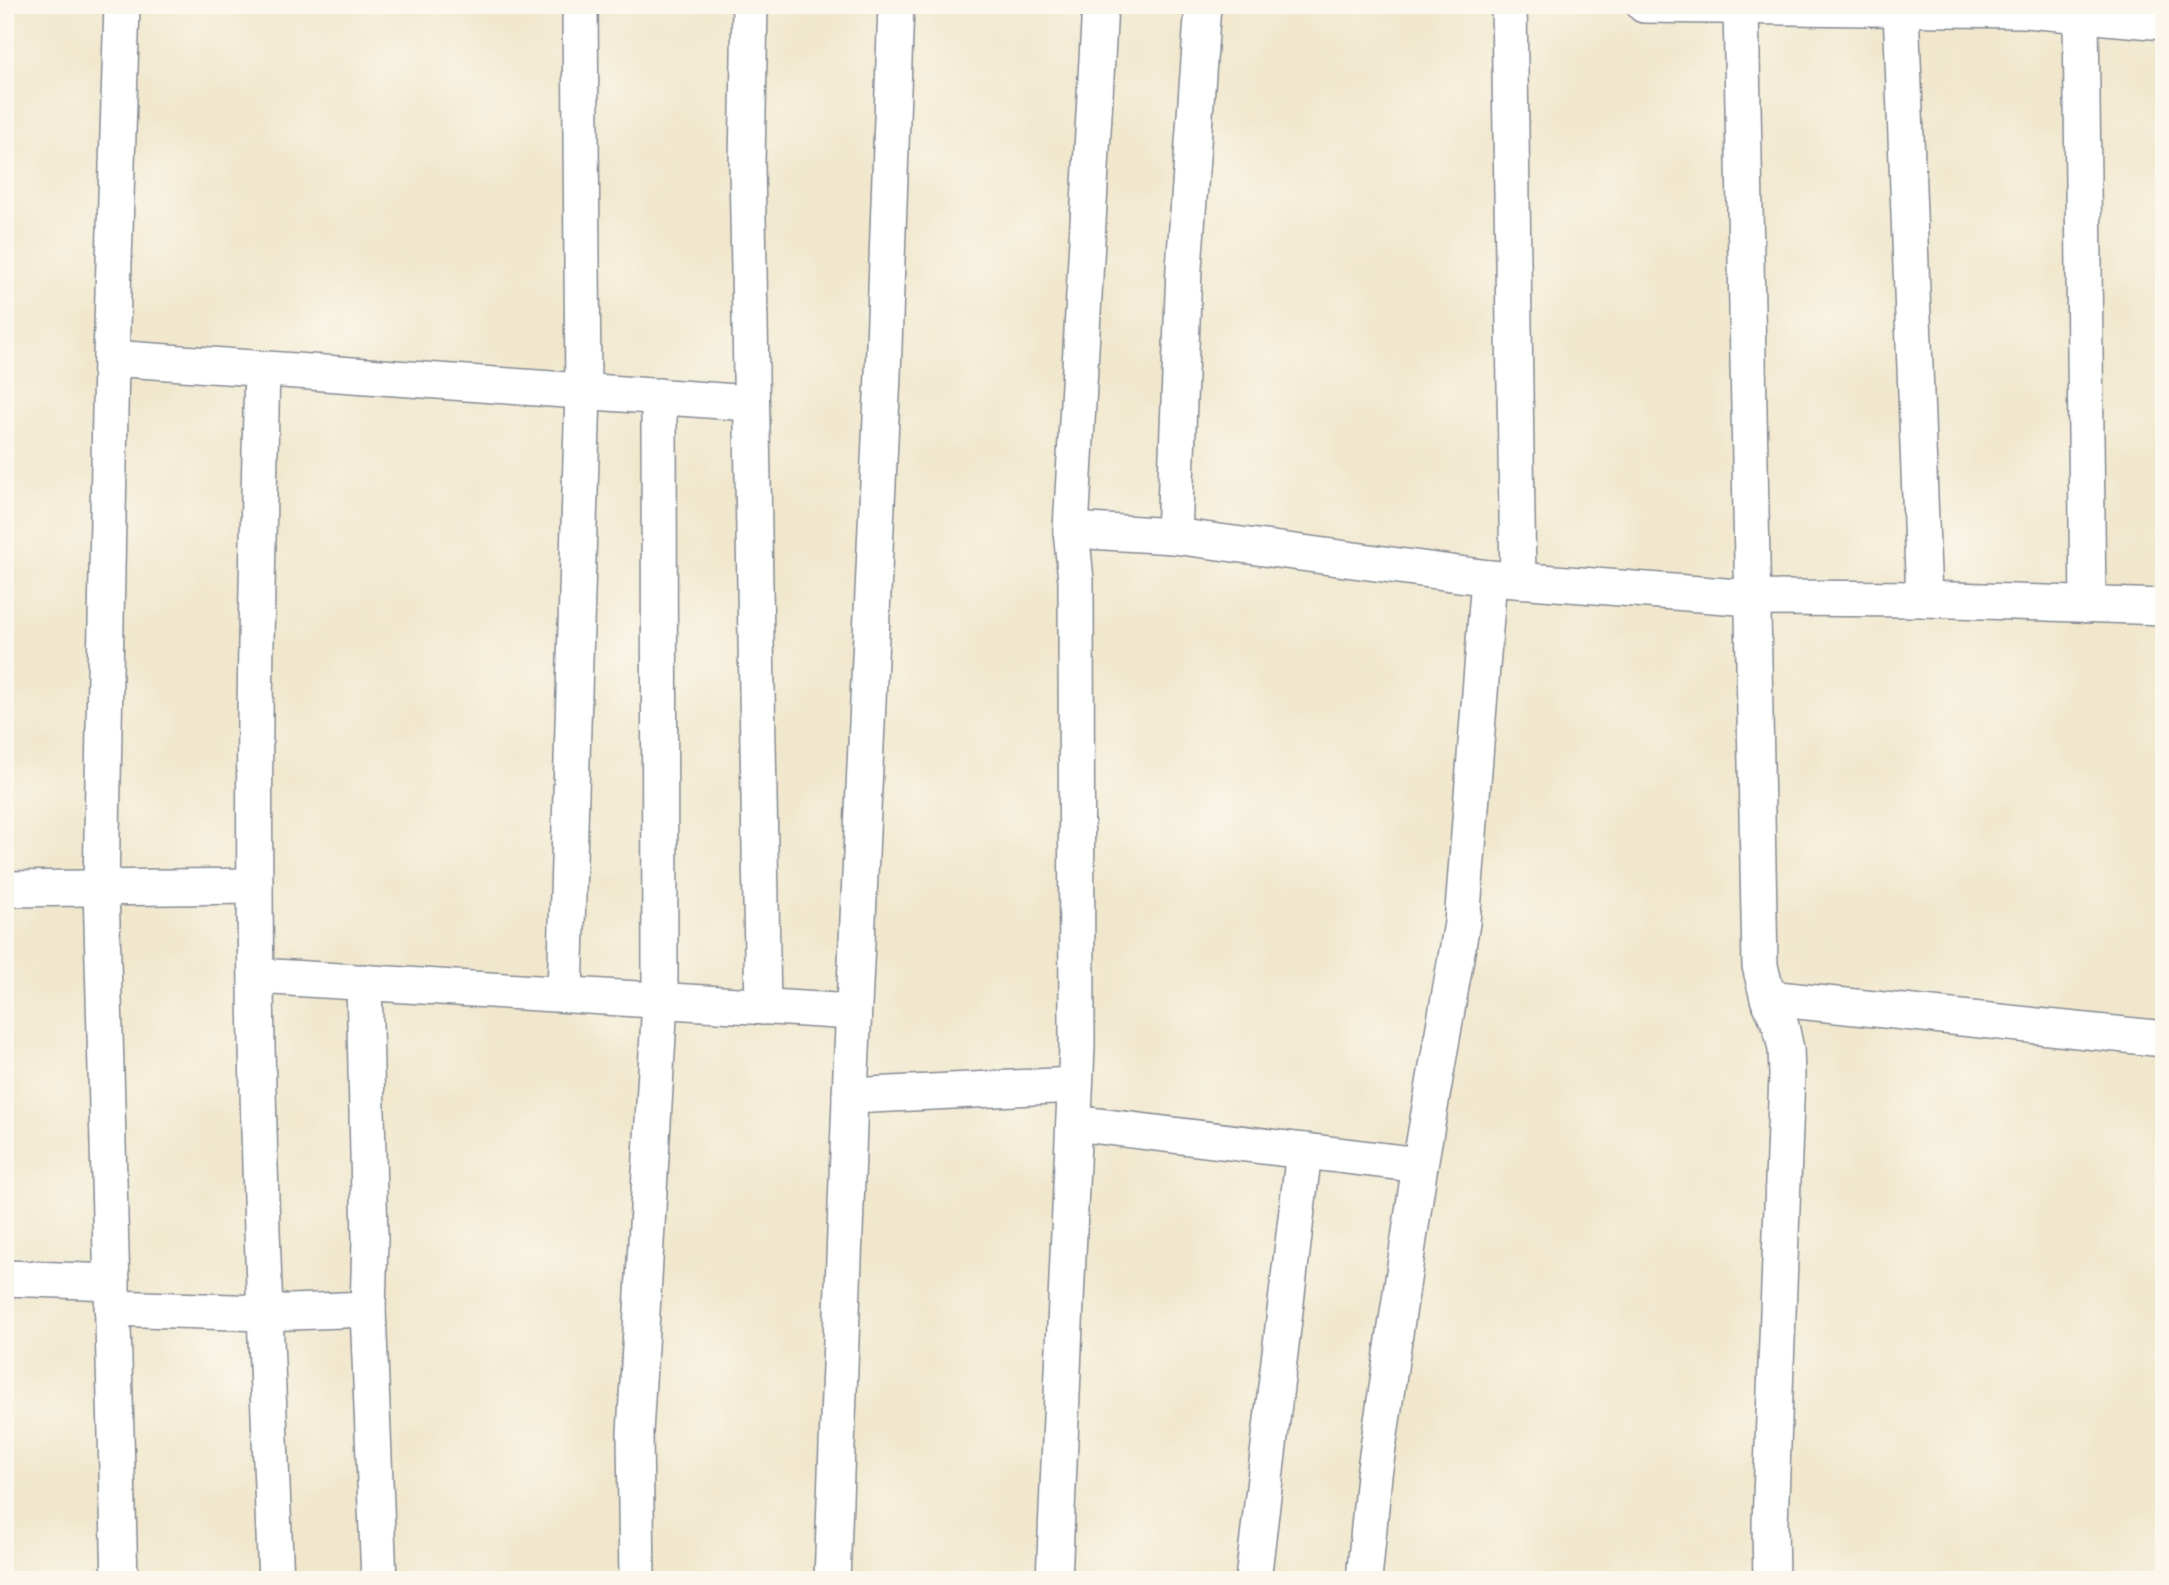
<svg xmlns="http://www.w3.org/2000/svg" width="2169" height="1585" viewBox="0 0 2169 1585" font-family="Dekko,sans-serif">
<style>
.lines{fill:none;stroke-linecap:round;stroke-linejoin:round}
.street-casing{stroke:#868b95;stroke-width:38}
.street{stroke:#fff;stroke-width:35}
</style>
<rect width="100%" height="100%" fill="#fbf7ec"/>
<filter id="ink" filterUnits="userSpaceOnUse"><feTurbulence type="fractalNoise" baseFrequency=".0143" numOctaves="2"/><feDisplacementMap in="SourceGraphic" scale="14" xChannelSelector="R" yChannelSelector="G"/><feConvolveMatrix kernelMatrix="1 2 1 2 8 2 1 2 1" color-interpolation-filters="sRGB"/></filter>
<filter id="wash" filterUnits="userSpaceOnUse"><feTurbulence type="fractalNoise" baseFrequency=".00686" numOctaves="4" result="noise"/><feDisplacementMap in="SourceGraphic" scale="28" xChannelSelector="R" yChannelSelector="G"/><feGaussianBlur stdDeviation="1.57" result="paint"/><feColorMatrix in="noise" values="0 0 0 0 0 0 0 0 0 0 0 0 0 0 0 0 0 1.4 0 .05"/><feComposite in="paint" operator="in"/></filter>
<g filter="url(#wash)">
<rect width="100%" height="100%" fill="#f0e7cc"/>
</g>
<g filter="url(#ink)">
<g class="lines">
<g class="street-casing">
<g id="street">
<polyline points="750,5 747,164 763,1007"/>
<polyline points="1509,5 1518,580"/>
<polyline points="1644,5 2025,10 2164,22"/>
<polyline points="1741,6 1760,966 1768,998 1781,1026 1786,1049 1787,1075 1770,1524 1771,1580"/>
<polyline points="1901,9 1924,599"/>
<polyline points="2081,15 2088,605"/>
<polyline points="111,358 750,403"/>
<path d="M262,369C258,541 253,714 255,886C256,1117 266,1349 276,1580"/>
<polyline points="1071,530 1174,536 1489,578 1752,598 1924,599 2164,607"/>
<polyline points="1174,536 1184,268 1203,5"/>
<polyline points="5,889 255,886"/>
<polyline points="257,976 853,1012"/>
<polyline points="565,994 583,392 580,5"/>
<polyline points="1768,998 2164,1039"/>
<polyline points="850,1096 1075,1085"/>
<polyline points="1074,1123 1420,1165"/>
<polyline points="5,1278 112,1282"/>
<polyline points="112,1308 265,1313 368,1309 370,1240 364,982"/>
<polyline points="368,1309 379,1580"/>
<polyline points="120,1580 101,888 111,358 122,5"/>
<polyline points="637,1580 635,1433 660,1001 659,396"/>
<polyline points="832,1580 851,1072 883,374 896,5"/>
<polyline points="1054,1580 1077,1047 1076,580 1071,530 1100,5"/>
<polyline points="1253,1580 1304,1151"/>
<polyline points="1364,1580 1374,1475 1420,1165 1462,923 1489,578"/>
</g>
</g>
<use href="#street" class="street"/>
</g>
</g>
<rect width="2169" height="1585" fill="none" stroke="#fbf7ec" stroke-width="28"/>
</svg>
